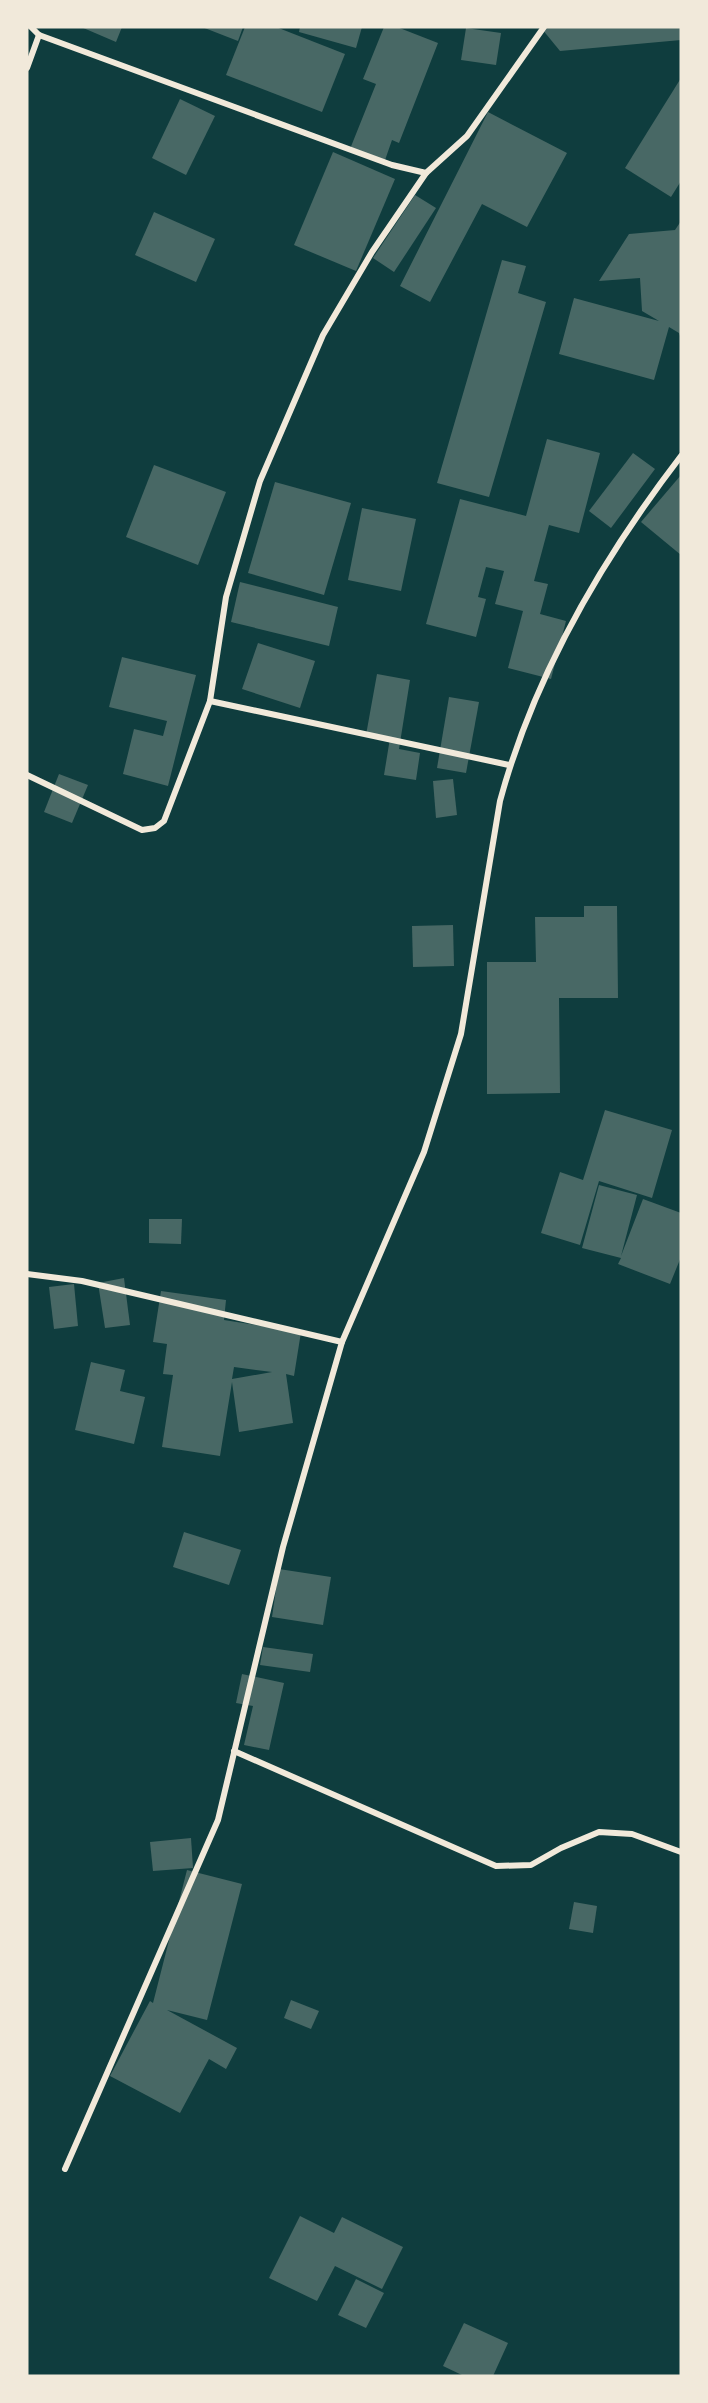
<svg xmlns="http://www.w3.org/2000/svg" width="708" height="2403" viewBox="0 0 708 2403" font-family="Rubik,sans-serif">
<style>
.building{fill:#486865;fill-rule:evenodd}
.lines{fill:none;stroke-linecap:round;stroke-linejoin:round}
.minor{stroke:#f1e9da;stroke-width:6}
</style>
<rect width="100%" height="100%" fill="#0f3d3e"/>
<g class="building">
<polygon points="81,27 122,27 116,42"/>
<polygon points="202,27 243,27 238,41"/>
<polygon points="245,27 276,27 345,54 322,112 226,75"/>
<polygon points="300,27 362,27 356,48 299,32"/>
<polygon points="384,27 397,27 438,43 399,143 392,140 384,163 350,149 376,84 363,79"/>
<polygon points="545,27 681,27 681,40 560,51 542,29"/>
<polygon points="466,28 501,33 496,65 461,60"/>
<polygon points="681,78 681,181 671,197 625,168"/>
<polygon points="180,99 215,116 186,175 152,158"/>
<polygon points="488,112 567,153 527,227 482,204 430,302 400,286"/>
<polygon points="333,152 395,179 356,271 294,245"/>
<polygon points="415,195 436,208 394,272 373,258"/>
<polygon points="154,212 215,239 196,282 135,255"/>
<polygon points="681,221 681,339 679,333 669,327 654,380 559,354 574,298 659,321 642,311 640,278 599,281 629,234 675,230"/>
<polygon points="502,260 526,266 518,293 546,302 489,497 437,483"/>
<polygon points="547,439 600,453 579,533 549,525 534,581 548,584 540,614 566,621 551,679 508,668 523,611 495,604 504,571 486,567 478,597 486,599 476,637 426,624 460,499 526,516"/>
<polygon points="633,453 655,469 611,528 589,511"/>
<polygon points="154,465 226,492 198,565 126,537"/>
<polygon points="681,475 681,555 641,522"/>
<polygon points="275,482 351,503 324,595 248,573"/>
<polygon points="362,508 416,519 401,591 348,580"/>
<polygon points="240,582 338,607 329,646 231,622"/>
<polygon points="258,643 315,661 300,708 242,689"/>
<polygon points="122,657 196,675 168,786 123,774 134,729 163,736 167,721 109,707"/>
<polygon points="377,674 410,680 399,749 420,753 416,780 384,775 390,738 366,735"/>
<polygon points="449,697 479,702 466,773 437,768"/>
<polygon points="59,774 88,785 72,823 44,812"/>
<polygon points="453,779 457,815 436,818 433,781"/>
<polygon points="584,906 617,906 618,998 559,998 560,1093 487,1094 487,962 536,962 535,917 584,917"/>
<polygon points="453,925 454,966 413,967 412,926"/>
<polygon points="605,1110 672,1130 652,1198 599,1181 580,1245 541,1233 560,1172 583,1180"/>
<polygon points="599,1185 637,1195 621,1256 643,1199 681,1213 681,1257 670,1284 618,1264 621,1258 582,1248"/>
<polygon points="149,1219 182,1219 181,1244 149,1243"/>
<polygon points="124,1278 130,1325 105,1328 98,1283"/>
<polygon points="74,1284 78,1326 54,1329 49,1287"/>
<path d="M161,1291L226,1300L224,1320L301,1332L294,1376L286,1374L293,1423L239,1432L232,1382L220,1456L162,1447L173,1375L163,1374L167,1344L153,1342ZM234,1367L272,1372L232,1379Z"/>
<polygon points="91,1362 125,1370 120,1391 145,1397 134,1444 75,1430"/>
<polygon points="184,1532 241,1550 229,1585 173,1567"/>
<polygon points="279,1569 331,1577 323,1625 272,1617"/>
<polygon points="263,1647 313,1654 310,1672 260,1665"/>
<polygon points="242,1674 284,1683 269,1750 244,1745 253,1706 236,1703"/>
<polygon points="191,1838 193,1868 153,1871 150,1842"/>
<polygon points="187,1870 242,1884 207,2020 167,2010 237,2048 226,2069 209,2059 180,2113 110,2076 150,2001 153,2003"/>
<polygon points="574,1902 597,1906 593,1933 569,1929"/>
<polygon points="291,2000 319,2011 311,2029 284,2018"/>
<polygon points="300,2216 334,2233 342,2217 403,2247 382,2289 335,2266 317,2301 269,2278"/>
<polygon points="356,2279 384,2293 366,2328 338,2315"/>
<polygon points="464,2323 508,2343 493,2376 464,2376 443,2366"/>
</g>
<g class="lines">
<g class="minor">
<polyline points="31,27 39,35 392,165 426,173 467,136 544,27"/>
<polyline points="27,68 39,35"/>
<polyline points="210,701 509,765"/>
<polyline points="27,775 142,830 155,828 164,821 210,701 226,597 260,481 323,335 372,252 426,173"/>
<polyline points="27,1274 82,1281 342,1342"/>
<polyline points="234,1751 496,1866 531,1865 561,1848 599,1832 632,1834 681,1852"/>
<path d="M65,2169L218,1820L283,1547L342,1342L424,1152L461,1034L500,801C534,676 602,559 681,456"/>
</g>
</g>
<rect width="708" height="2403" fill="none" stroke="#f1e9da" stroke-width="57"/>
</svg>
